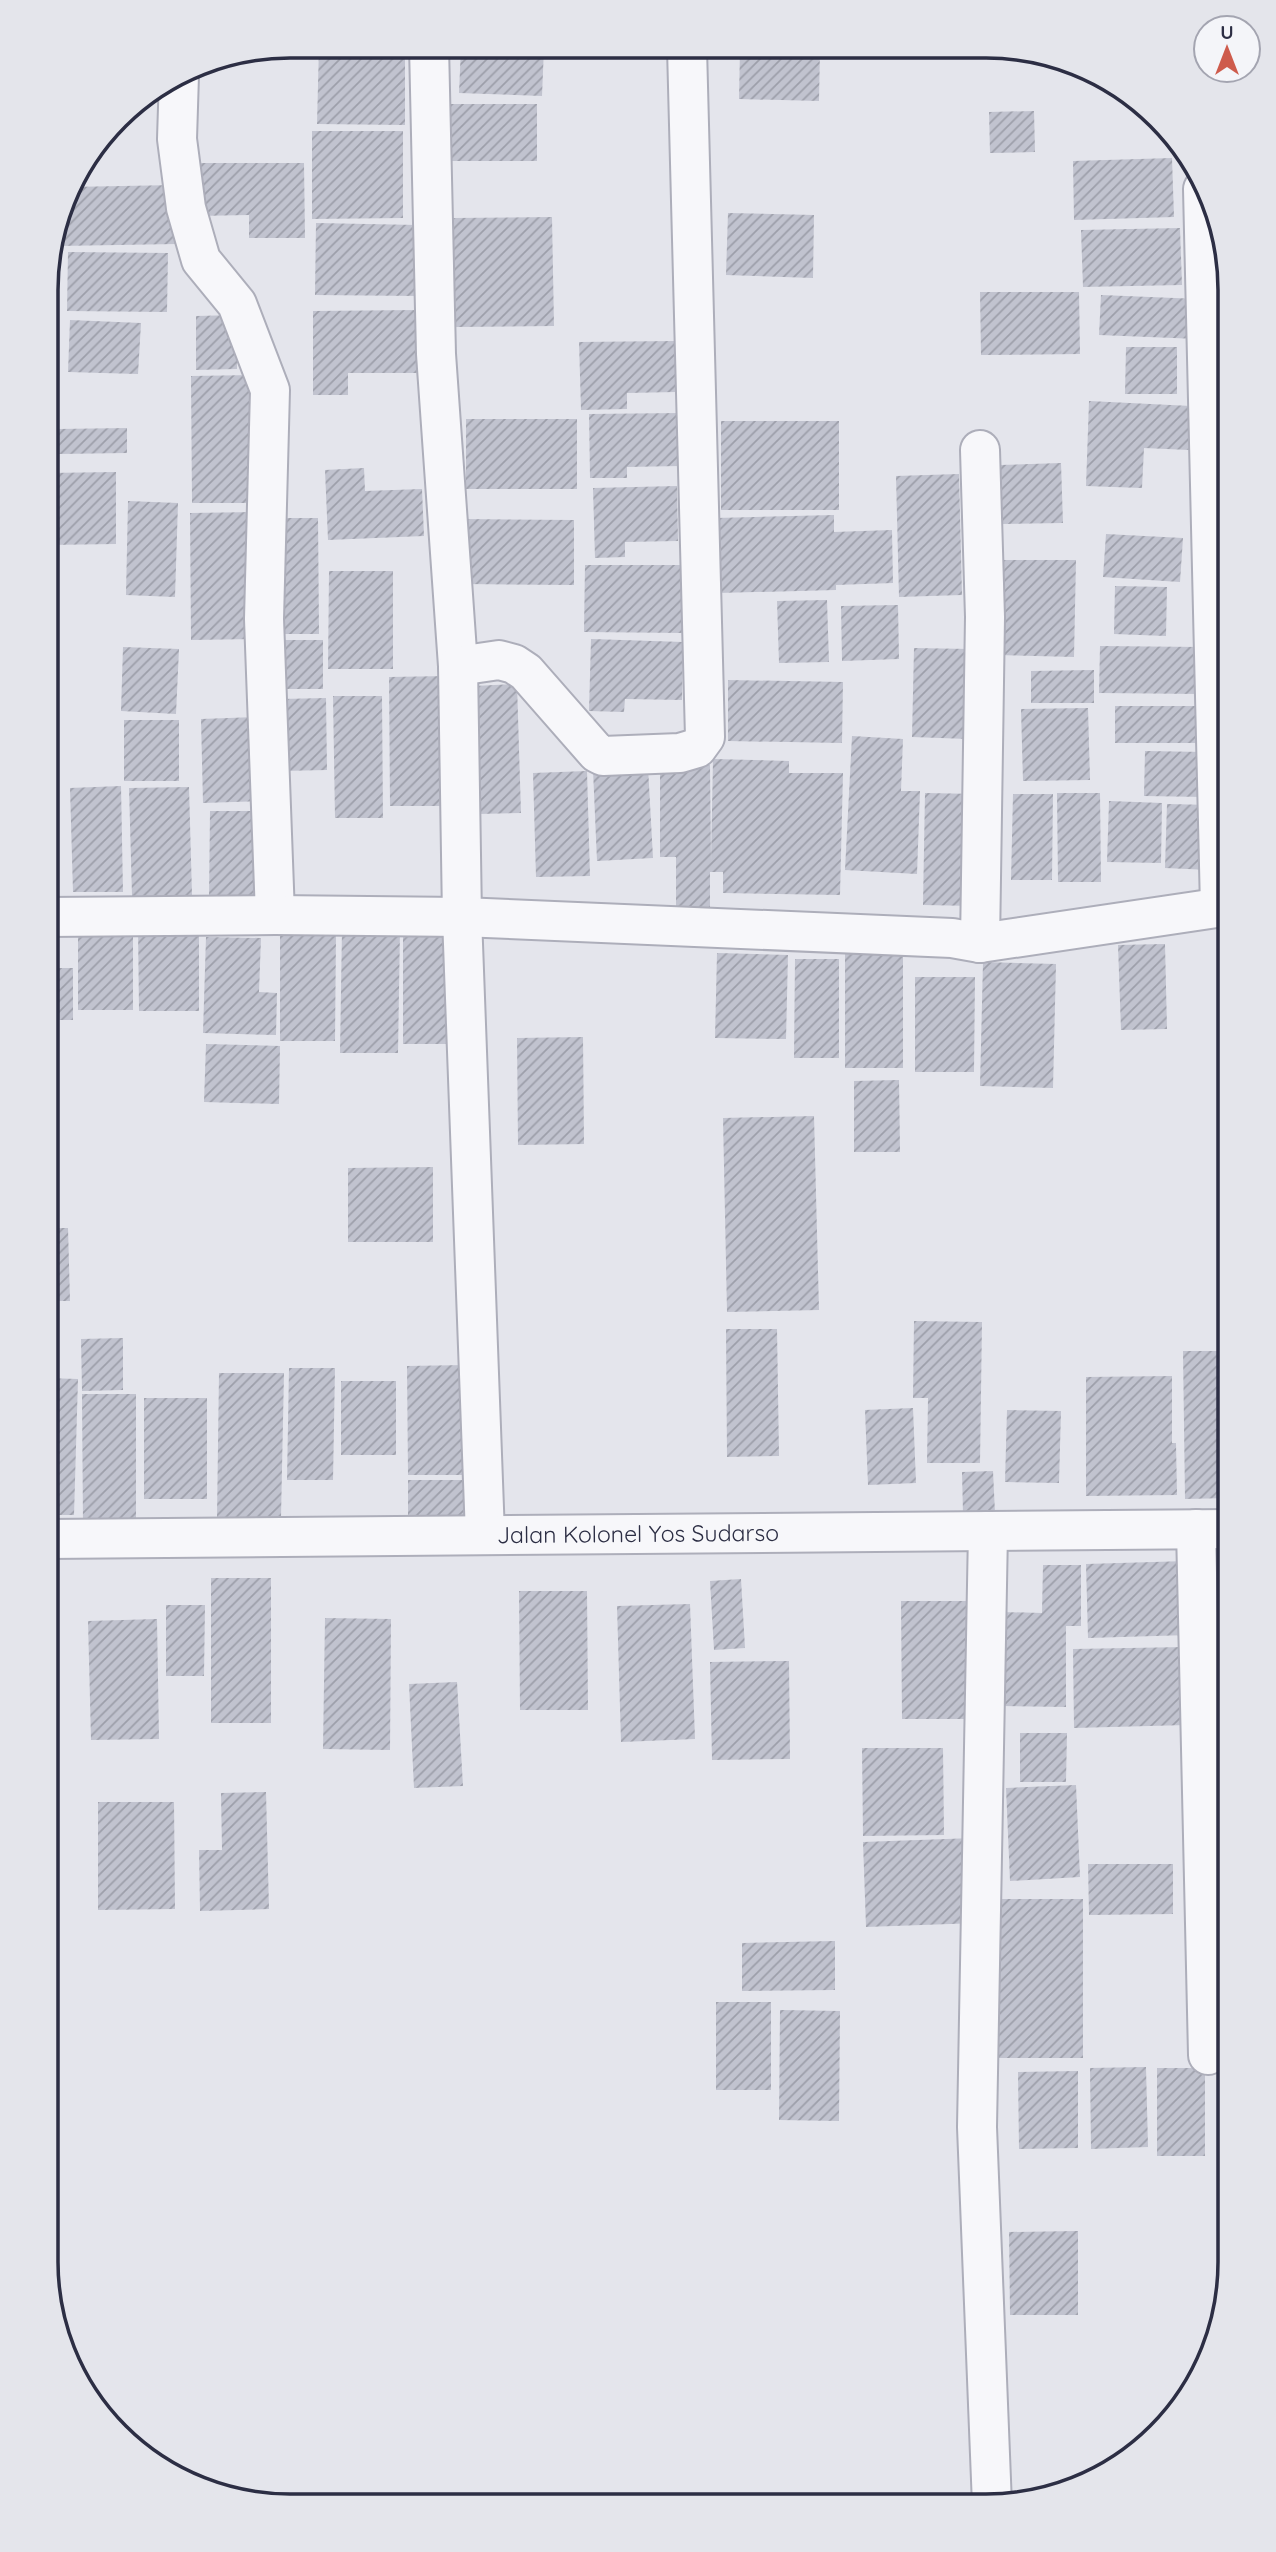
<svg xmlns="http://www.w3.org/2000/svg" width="1276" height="2552" viewBox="0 0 1276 2552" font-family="Quicksand,sans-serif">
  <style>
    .building { fill: url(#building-hatch) }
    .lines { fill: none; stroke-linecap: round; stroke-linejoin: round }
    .minor-casing { stroke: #adaeba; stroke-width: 42 }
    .minor { stroke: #f7f7fa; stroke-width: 38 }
    .labels { text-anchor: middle; stroke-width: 7; stroke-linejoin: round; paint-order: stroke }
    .street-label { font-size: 23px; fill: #2c2e44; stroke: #f4f5f9 }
    .rim { fill: none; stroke: #2c2e44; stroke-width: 3.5 }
  </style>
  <defs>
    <pattern id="building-hatch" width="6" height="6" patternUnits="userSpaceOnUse" patternTransform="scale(1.75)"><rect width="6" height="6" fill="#c1c3cf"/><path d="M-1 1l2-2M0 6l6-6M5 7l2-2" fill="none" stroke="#9d9faa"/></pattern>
  </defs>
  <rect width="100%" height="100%" fill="#e4e5ec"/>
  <!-- building -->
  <path class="building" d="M319 46H405V125L317 124Z
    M461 47H544L542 96 459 93Z
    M572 47 631 48V57L572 58Z
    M740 48 820 49 819 101 739 99Z
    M451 104H537V161H451Z
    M1034 111 1035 152 990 153 989 112Z
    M312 131H403V218L312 219Z
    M1172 158 1174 217 1074 220 1073 161Z
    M196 163H304L305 238H249V215L197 216Z
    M176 185 177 244 59 246V222L69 187Z
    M728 213 814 215 813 278 726 275Z
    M552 217 554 326 456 327 453 218Z
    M316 223 418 225 417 296 315 295Z
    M1180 228 1182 285 1083 287 1081 230Z
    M68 252 168 253 167 312 67 311Z
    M980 292H1079L1080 354 981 355Z
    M1101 295 1199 299 1198 339 1099 335Z
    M420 310 421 373H348V395H313V311Z
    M237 315V369L196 370V316Z
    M70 320 141 323 138 374 68 372Z
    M675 341 676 392 627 393V409L581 410 579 342Z
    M1126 347H1177V394H1125Z
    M254 375 256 503H192L191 376Z
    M1089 401 1191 406 1189 450 1144 448 1142 488 1086 486Z
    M680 413V466L627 467V478H590L589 414Z
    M466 419H577V489H466Z
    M721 421H839V510H721Z
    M127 428V453L58 454V429Z
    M1061 463 1063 523 1002 524 1000 465Z
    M364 468 365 491 422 489 424 536 328 540 325 470Z
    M116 472V544L48 545V473Z
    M959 474 962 595 899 597 896 476Z
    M677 486 678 541 625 542V557L595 558 593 488Z
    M128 501 178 503 175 597 126 595Z
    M259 512 261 639 191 640 190 513Z
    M834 515V532L892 530 893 583 836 585V590L718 593 716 518Z
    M269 518H318L319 634H269Z
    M465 519 574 520V585L465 584Z
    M1106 534 1183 538 1180 582 1103 577Z
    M997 560H1076L1074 657 995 655Z
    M585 565H685L684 633 584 632Z
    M329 571H393V669H328Z
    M1115 586 1167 587 1166 636 1114 634Z
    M827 600 829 662 779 663 777 601Z
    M898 605 899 659 842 661 841 606Z
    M591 639 683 642 682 700 625 699 624 712 589 711Z
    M274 640H323V689H274Z
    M1100 646 1201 647 1200 694 1099 693Z
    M123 647 179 649 176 714 121 711Z
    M914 648 970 649 968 739 912 737Z
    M1094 670V703H1031V671Z
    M448 676 449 806H390L389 677Z
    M728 680 843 682 842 743 728 741Z
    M517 684 521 813 478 814 474 686Z
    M333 696H382L383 818H335Z
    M326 698 327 770 282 771 281 699Z
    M1115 706H1204V743H1115Z
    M1088 708 1090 780 1023 781 1021 709Z
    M259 717 261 801 203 803 201 719Z
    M124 720H179V781H124Z
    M47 725H50L58 885 47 886Z
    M852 736 903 739 901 791H920L917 874 845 870Z
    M1145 751 1204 752V797L1144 796Z
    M713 759 789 761V773H843L840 895 723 893V872H710V907H676V857H660V765H710L711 862Z
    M648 767 653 858 597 861 593 770Z
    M587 771 590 876 536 877 533 773Z
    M121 786 123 892H73L70 788Z
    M189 787 192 895 132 896 129 788Z
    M925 793 978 794 975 906 923 905Z
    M1057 793H1100L1101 882H1058Z
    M1013 794H1053L1052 880H1011Z
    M1109 801 1162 803 1161 863 1107 862Z
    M1167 804 1212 805 1210 870 1165 868Z
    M210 811H267L266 901 209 900Z
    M138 927H199V1011H139Z
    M78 929H133V1010H78Z
    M342 929H400L398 1053H340Z
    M403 933H458V1044H403Z
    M280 934H336L335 1041H280Z
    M206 937 261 938 259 992 277 993 276 1035 203 1033Z
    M1165 944 1167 1029 1121 1030 1118 945Z
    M717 953 788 955 786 1039 715 1038Z
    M845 954H903V1068H845Z
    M795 959H839V1058H794Z
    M983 962 1056 964 1053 1088 980 1086Z
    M47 968H73V1020H47Z
    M915 977H975L974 1072H915Z
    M583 1037 584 1144 518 1145 517 1038Z
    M206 1044 280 1046 279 1104 204 1102Z
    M899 1080 900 1152H854V1081Z
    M814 1116 819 1310 727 1312 723 1118Z
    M433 1167V1242H348V1168Z
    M47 1228H68L70 1301H46Z
    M914 1321 982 1322 980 1463H927L928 1398H913Z
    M726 1329H777L779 1456 727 1457Z
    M123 1338V1390L82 1391 81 1339Z
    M1183 1351H1230V1498L1185 1499Z
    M467 1365 468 1475H408L407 1366Z
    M289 1368H335L333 1480H287Z
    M219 1373H284L281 1517H217Z
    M1172 1376V1443H1176L1177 1495 1086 1496V1377Z
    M46 1378 78 1379 74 1515H46Z
    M341 1381H396V1455H341Z
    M82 1394H136V1525H83Z
    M144 1398H207V1499H144Z
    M913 1408 916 1483 868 1485 865 1410Z
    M1007 1410 1061 1411 1059 1483 1005 1482Z
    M993 1471 995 1513 963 1514 962 1472Z
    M408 1480H466V1523H408Z
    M1187 1561 1189 1635 1088 1638 1086 1564Z
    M1043 1565H1081V1626H1066V1707L1001 1706 1002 1612 1042 1613Z
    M211 1578H271V1723H211Z
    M741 1579 745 1648 714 1650 710 1581Z
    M519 1591H587L588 1710H520Z
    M901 1601H969L970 1719H902Z
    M690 1604 695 1739 621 1742 617 1606Z
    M166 1605H205L204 1676H166Z
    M325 1618 391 1619 390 1750 323 1749Z
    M157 1619 159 1739 91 1740 88 1621Z
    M1185 1647 1187 1725 1074 1728 1073 1649Z
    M789 1661 790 1759 712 1760 710 1662Z
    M1230 1681V1777H1212L1209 1682Z
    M457 1682 463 1786 414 1788 409 1684Z
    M1020 1733H1067L1066 1782H1020Z
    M862 1748H943L944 1835 863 1836Z
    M1076 1785 1080 1877 1010 1881 1006 1788Z
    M266 1792 269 1909 200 1911 199 1850H222L221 1793Z
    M98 1802H174L175 1909 98 1910Z
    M974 1838 978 1923 866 1927 863 1842Z
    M1088 1864H1173V1914L1089 1915Z
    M1221 1873H1230V1966H1220Z
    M998 1899H1083V2058H998Z
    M835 1941V1990L742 1991V1943Z
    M716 2002H771V2090H716Z
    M780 2010 840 2011 839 2121 779 2120Z
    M1146 2067 1148 2147 1091 2149 1090 2068Z
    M1157 2068H1205V2156H1157Z
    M1078 2071V2148L1019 2149 1018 2072Z
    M1230 2145V2248H1221L1217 2146Z
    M1078 2231V2315H1010L1009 2232Z"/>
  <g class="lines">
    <!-- minor casing -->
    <g class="minor-casing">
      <g id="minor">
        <path d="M429 46 436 354 458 666 462 917 485 1535"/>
        <path d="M179 75 177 139 186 208 201 260 237 304 270 390 264 619 275 915"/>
        <path d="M1203 189 1220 907"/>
        <path d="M980 450 985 617 980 943"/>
        <path d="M458 666 499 660 514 664 526 672 597 753 603 756 680 753 697 748 705 737 687 48"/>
        <path d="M47 917 275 915 462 917 952 938 980 943 1230 906"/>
        <path d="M1196 1529 1208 2055"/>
        <path d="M988 1531 977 2127 992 2505"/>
        <path id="s1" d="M46 1539 1230 1529"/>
      </g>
    </g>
    <!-- minor -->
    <use href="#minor" class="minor"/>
  </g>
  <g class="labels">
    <!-- street labels -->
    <g class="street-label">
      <text dy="8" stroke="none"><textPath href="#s1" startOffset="592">Jalan Kolonel Yos Sudarso</textPath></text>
    </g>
  </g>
  <!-- crop -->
  <path d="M0 0H1276V2552H0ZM290 58H986A232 232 0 0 1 1218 290V2262A232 232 0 0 1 986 2494H290A232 232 0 0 1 58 2262V290A232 232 0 0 1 290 58Z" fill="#e4e5eb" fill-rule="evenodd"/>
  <path class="rim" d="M290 58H986A232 232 0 0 1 1218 290V2262A232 232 0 0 1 986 2494H290A232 232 0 0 1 58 2262V290A232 232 0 0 1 290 58Z"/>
  <!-- north arrow -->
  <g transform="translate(1227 49)"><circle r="33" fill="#f4f5f9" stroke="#a4a5b1" stroke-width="2"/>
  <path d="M0-5L12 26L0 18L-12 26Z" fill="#ce5b4c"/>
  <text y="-10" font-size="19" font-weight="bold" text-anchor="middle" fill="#2c2e44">U</text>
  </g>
</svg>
